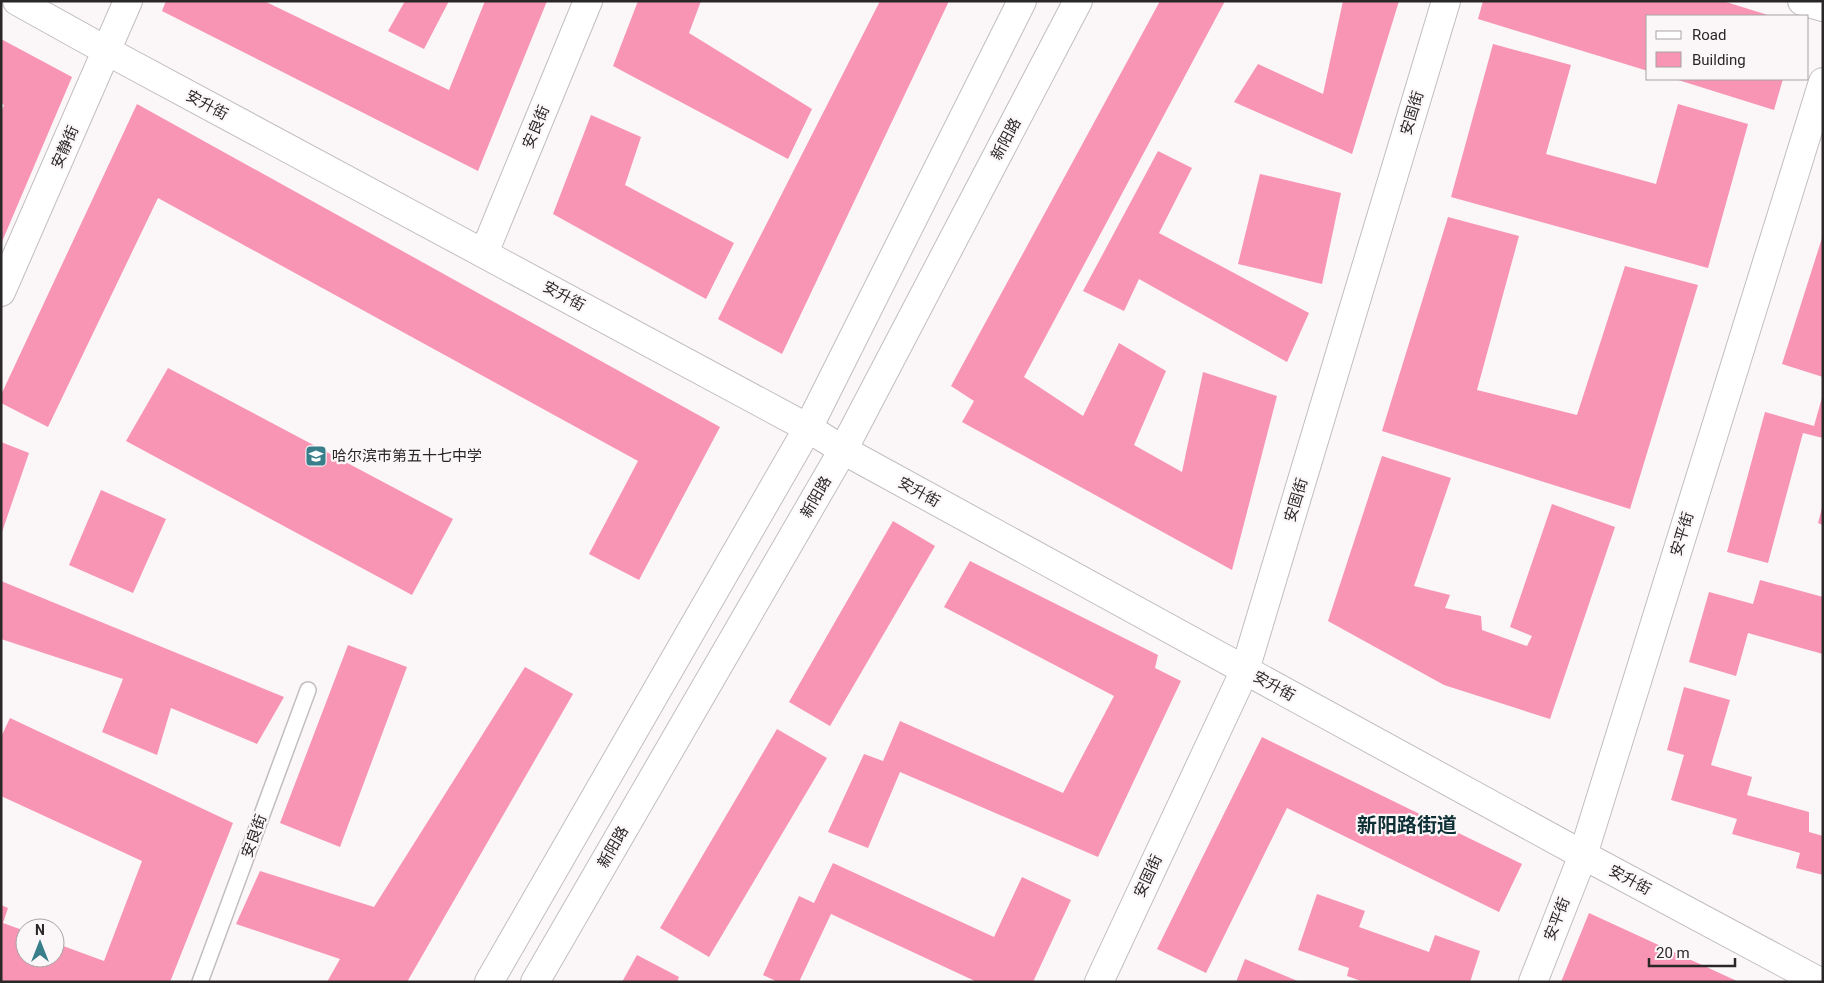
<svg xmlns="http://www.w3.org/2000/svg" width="1824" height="983" viewBox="0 0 1824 983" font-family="Roboto,'Noto Sans SC',sans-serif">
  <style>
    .building { fill: #f895b4 }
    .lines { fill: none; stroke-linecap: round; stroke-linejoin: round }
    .lane-casing { stroke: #c2bebf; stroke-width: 18 }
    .secondary-casing { stroke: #c2bebf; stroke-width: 30 }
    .highway-casing { stroke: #c2bebf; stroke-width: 30 }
    .lane { stroke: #fff; stroke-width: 15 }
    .secondary { stroke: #fff; stroke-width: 28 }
    .highway { stroke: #fff; stroke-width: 28 }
    .labels { text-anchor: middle; stroke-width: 4.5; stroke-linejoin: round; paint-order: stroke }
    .street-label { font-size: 15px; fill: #292727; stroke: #fbf6f7 }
    .poi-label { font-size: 15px; fill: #292727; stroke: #fbf6f7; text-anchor: start }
    .district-label { font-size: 20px; font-weight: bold; fill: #0d2f35; stroke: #fbf6f7 }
  </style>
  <rect width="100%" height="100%" fill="#fbf6f7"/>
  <!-- building -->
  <path class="building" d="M166 1H264L449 90 485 1H547L478 171 162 11Z
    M405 1H449L424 49 388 31Z
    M638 1H701L689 33 812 109 788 159 613 66Z
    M880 1H949L782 354 718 319Z
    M1160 1H1225L1024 377 1083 416 1119 343 1166 371 1134 445 1182 472 1203 372 1277 396 1232 570 962 422 974 401 951 386Z
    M1343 1H1399L1352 154 1234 102 1258 64 1323 94Z
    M1483 1H1723L1771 16H1648V71L1478 19Z
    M1 39 72 77 1 244V112L4 105 1 103Z
    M1493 44 1571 65 1546 154 1656 184 1678 104 1748 124 1708 268 1451 197Z
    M1675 79H1783L1774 110Z
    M137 104 720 427 639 580 589 554 638 461 158 198 48 427 1 403V395Z
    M591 115 641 137 625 185 734 243 706 299 553 214Z
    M1158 151 1192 168 1159 233 1309 313 1287 362 1139 279 1124 311 1083 291Z
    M1260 174 1341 193 1322 284 1238 264Z
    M1448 217 1519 236 1477 390 1577 415 1625 266 1698 285 1630 509 1382 431Z
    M1822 238H1823V377L1782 364Z
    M168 368 453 519 412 595 126 441Z
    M1823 394V438L1803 433 1768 563 1727 552 1765 412 1814 426Z
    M1 442 29 453 2 532H1Z
    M1382 456 1451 478 1414 586 1450 595 1445 608 1481 616 1482 630 1527 646 1532 636 1510 627 1552 504 1615 527 1550 719 1444 685 1328 621Z
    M101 490 166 519 133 593 69 565Z
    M1822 508H1823V525L1818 523Z
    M893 521 935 546 830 726 789 702Z
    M970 561 1158 655 1155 668 1181 681 1098 857 900 772 868 848 828 832 864 754 883 761 900 721 1063 793 1114 696 944 607Z
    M1760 580 1823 597V654L1748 633 1736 676 1689 662 1709 592 1753 604Z
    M1 581 284 697 257 744 171 708 157 755 102 732 123 679 1 639Z
    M348 645 407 667 340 847 280 823Z
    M525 667 573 694 407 982H327L340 959 236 924 260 871 374 907Z
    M1684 687 1730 700 1711 765 1752 777 1747 795 1809 812V832L1823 836V875L1796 868 1800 853 1732 834 1737 819 1671 800 1684 755 1667 750Z
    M10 718 233 823 170 982H1V905L8 908 3 923 25 931V958H55V943L104 961 142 861 1 796V737Z
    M777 729 827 758 709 957 660 928Z
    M1262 737 1522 864 1499 912 1287 808 1206 973 1157 949Z
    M833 863 994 937 1022 877 1071 900 1033 982H977L831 914 799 982H778L763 975 799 896 814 903Z
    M1317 894 1365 911 1359 927 1429 952 1435 935 1480 951 1470 982H1364L1347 976 1349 968 1298 950Z
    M1589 913 1739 982H1561Z
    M637 955 679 977 677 982H622Z
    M1245 959 1300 982H1236Z"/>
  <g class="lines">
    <!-- lane casing -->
    <g class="lane-casing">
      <path id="lane" d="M200 982 308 690"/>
    </g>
    <!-- secondary casing -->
    <g class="secondary-casing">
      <path id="secondary" d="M17 1 107 51 808 428 843 450 1583 855 1820 982
        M1802 1 1823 7
        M484 253 588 1
        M1 292 128 1
        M1099 982 1245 670 1446 1
        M1533 982 1583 855 1823 82"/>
    </g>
    <!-- highway casing -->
    <g class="highway-casing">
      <path id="highway" d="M489 982 808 428 1022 1
        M535 982 843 450 1078 1"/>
    </g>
    <!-- lane -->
    <use href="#lane" class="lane"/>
    <!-- secondary -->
    <use href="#secondary" class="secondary"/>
    <!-- highway -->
    <use href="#highway" class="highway"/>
  </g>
  <!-- icons -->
  <defs>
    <g id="school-square" transform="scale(1.125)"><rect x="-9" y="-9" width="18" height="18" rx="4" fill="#397f8b" stroke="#fbf6f7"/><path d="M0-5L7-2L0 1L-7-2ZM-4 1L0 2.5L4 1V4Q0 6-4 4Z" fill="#fff"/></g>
  </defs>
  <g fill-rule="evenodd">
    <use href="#school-square" x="316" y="456"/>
  </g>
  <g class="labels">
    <!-- street labels -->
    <g class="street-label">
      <text transform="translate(207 105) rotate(28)" y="5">安升街</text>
      <text transform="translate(1412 113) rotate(-73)" y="5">安固街</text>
      <text transform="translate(536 127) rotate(-67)" y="5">安良街</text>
      <text transform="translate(1006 139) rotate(-62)" y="5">新阳路</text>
      <text transform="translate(65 147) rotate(-66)" y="5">安静街</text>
      <text transform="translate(564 296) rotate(28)" y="5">安升街</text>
      <text transform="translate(919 492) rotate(29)" y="5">安升街</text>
      <text transform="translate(816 497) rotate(-60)" y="5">新阳路</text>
      <text transform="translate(1296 500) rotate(-73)" y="5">安固街</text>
      <text transform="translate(1682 534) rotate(-73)" y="5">安平街</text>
      <text transform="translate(1274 686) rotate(29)" y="5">安升街</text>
      <text transform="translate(254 836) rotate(-70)" y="5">安良街</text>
      <text transform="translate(613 847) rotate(-60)" y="5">新阳路</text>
      <text transform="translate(1148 876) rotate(-65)" y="5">安固街</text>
      <text transform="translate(1630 880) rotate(28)" y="5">安升街</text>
      <text transform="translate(1557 919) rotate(-69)" y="5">安平街</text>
    </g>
    <!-- poi labels -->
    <g class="poi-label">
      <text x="332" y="461">哈尔滨市第五十七中学</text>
    </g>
    <!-- district labels -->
    <g class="district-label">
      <text x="1407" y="832">新阳路街道</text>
    </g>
  </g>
  <!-- border -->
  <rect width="1824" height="983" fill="none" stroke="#292727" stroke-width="5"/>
  <!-- legend -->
  <rect x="1646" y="15" width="162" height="65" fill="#fbf6f7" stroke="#a7a3a4"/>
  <rect x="1656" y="31" width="25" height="8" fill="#ffffff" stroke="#a7a3a4"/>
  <text x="1692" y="40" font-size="15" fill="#292727">Road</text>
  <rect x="1656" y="52" width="25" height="15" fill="#f895b4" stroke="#a7a3a4"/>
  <text x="1692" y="65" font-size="15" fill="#292727">Building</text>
  <!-- north arrow -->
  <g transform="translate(40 943)"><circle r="24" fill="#fbf6f7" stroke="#a7a3a4"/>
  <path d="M0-4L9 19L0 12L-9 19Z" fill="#397f8b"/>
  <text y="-8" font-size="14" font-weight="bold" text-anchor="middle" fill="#292727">N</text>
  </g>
  <!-- scale -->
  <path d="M1649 958v8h86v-8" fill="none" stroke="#292727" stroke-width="2.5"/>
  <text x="1656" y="958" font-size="15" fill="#292727" stroke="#fbf6f7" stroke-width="4" paint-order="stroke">20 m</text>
</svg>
